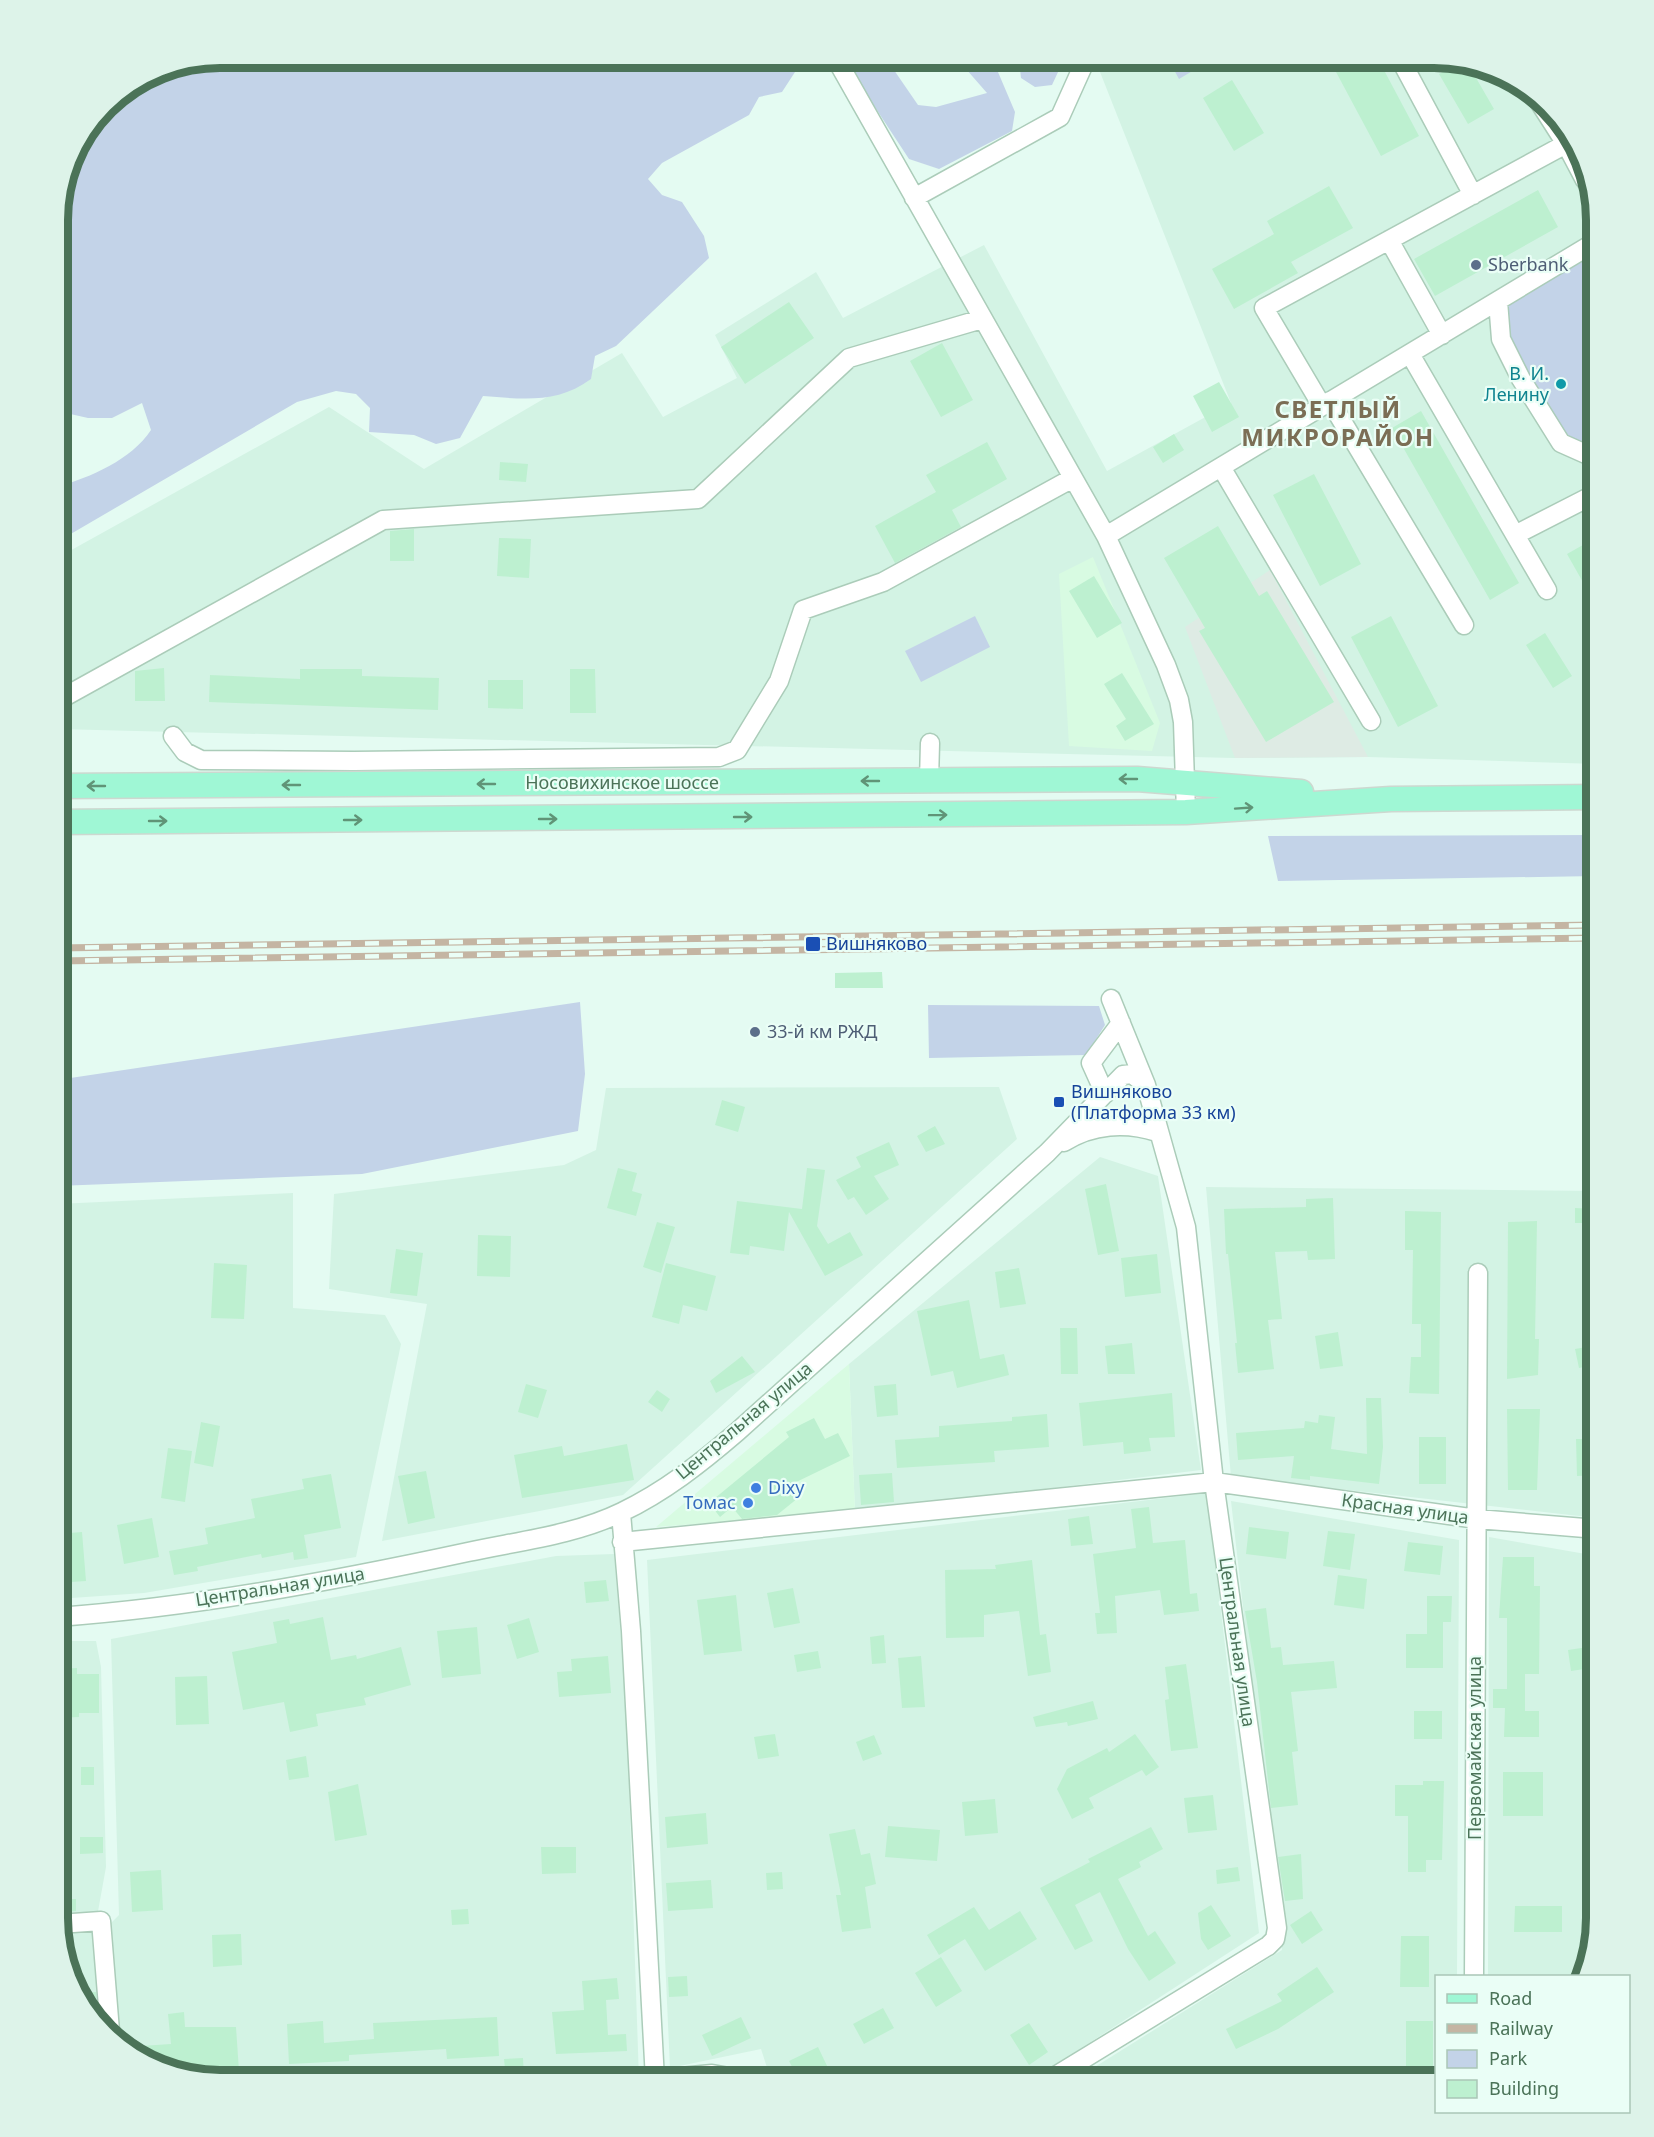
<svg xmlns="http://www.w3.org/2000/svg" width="1654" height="2137" viewBox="0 0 1654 2137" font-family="'Noto Sans',sans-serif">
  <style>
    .residential { fill: #d3f3e4 }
    .commercial { fill: #d8fbe2 }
    .industrial { fill: #deebe4 }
    .green { fill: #c3d3e8 }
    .building { fill: #bdf0d0 }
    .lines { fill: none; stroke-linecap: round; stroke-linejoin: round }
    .minor-casing { stroke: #abccb9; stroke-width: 21 }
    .major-casing { stroke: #cdd8d0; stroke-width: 27 }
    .minor { stroke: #fff; stroke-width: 18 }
    .major { stroke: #9ff7d5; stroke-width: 24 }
    .rail-casing { stroke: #c4b5a3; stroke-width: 7 }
    .rail { stroke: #eafef6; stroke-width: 4.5; stroke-dasharray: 14; stroke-linecap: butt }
    .oneway { stroke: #609477 }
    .service-dot { fill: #5c6f8a; stroke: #eafef6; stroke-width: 2 }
    .culture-dot { fill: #0f9aa8; stroke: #eafef6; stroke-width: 2 }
    .transit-dot { fill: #1a4fb4; stroke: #eafef6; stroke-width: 2 }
    .shop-dot { fill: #3f7fe0; stroke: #eafef6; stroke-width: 2 }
    .labels { text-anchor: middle; stroke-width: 4.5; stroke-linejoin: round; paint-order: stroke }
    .service-label { font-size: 18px; fill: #4e5e75; stroke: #eafef6; text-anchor: start }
    .culture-label { font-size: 18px; fill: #0d838f; stroke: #eafef6; text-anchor: end }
    .street-label { font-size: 18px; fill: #4b7358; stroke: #eafef6 }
    .transit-label { font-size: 18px; fill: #164399; stroke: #eafef6; text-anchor: start }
    .shop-label { font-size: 18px; fill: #366cbe; stroke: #eafef6; text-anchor: start }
    .district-label { font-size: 24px; font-weight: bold; letter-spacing: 1.5px; fill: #7b6e55; stroke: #eafef6 }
    .rim { fill: none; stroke: #4b7358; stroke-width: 8 }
  </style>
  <rect width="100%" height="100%" fill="#e4fbf2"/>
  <!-- residential -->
  <path class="residential" d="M1121 57H1445L1515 79 1570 129 1597 219V764L1368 757 1234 758 57 729V558L329 407 424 469 622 353 663 417 737 378 715 335 816 272 843 318 984 245 1107 471 1231 403 1100 72Z
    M999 1087 1017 1139 623 1495 382 1541 427 1304 329 1289 334 1194 564 1165 596 1150 606 1088Z
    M1100 1157 1158 1176 1201 1470 855 1512 849 1364Z
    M1206 1187 1597 1191V1518L1231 1477Z
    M293 1193V1308L385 1315 401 1344 356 1557 144 1593 57 1599V1204Z
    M1207 1493 1259 1933 1032 2080H771L761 2049 670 2068 647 1560Z
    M1231 1501 1459 1540 1457 1976H1436V2080H1074L1282 1950Z
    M1489 1537 1597 1556V1918L1581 1976H1488Z
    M614 1554 626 1696 639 2080H219L139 2058 116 2038 106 1928 119 1915 111 1639 556 1556Z
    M57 1641H96L101 1667 106 1867 97 1917 57 1918Z
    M98 1929 104 2026 84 2008 61 1931Z"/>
  <!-- commercial -->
  <path class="commercial" d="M1093 557 1160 723 1152 751 1069 746 1059 574Z
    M849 1364 855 1512 656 1527Z"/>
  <!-- industrial -->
  <path class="industrial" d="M1270 570 1368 757 1235 758 1185 627Z"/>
  <!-- green -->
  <path class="green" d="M219 57H791L794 59 795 72 782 92 759 97 749 115 662 163 648 179 662 195 682 202 704 236 709 258 616 346 595 356 591 379C557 404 523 399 483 396L460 438 436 444 414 435 369 432 370 408 356 394 336 391 297 402 57 542V487C91 477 131 460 151 430L142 403 112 418H88L57 411V314L68 302 57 288V208L63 189 72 183 82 164 75 147 112 98 158 69Z
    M842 57H885L918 105 936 107 987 93 966 69 965 57H988L995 65 1015 112 1012 131 939 169 909 159Z
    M1023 57H1065L1052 85 1035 87 1021 78 1019 60Z
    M1167 57H1216L1179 79Z
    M1597 248V456L1560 435 1506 338 1504 303Z
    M975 616 990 647 921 682 905 651Z
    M1597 835V876L1278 881 1268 836Z
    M580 1002 585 1074 578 1131 362 1174 57 1186V1080Z
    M928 1005 1099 1006 1105 1025 1086 1055 929 1058Z"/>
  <!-- building -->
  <path class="building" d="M1328 57H1377L1419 136 1381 156Z
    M1460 62 1468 64 1494 109 1468 124 1439 74Z
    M1232 80 1264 133 1234 151 1203 98Z
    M1329 186 1353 228 1291 262 1298 273 1234 309 1212 269 1274 234 1267 221Z
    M1538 190 1558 227 1435 296 1414 259Z
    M789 302 814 338 745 384 721 347Z
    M942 343 973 400 941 417 910 361Z
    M1219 382 1239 417 1212 432 1193 396Z
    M1421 411 1519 583 1490 600 1392 428Z
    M1174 434 1184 450 1163 463 1153 447Z
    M987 442 1007 479 952 510 961 527 895 563 875 526 936 492 926 475Z
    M500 462 528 464 526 482 499 480Z
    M1314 474 1361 564 1320 586 1273 495Z
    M1218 526 1259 596 1267 591 1334 702 1266 742 1199 631 1205 628 1164 558Z
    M414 529V561H390V531Z
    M1597 537V607L1567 554Z
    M499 538 531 539 529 578 497 576Z
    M1094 576 1122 623 1097 638 1069 591Z
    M1391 616 1438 706 1398 727 1351 637Z
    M1545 633 1572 676 1553 688 1526 645Z
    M164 668 165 701H135V671Z
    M300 669H362V676L439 678 438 710 209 702 210 675 300 679Z
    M570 669H595L596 713H570Z
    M1122 673 1154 724 1125 741 1116 726 1126 719 1104 684Z
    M488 680H523V709L488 708Z
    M882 972 883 988H835V973Z
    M722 1100 745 1107 738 1132 715 1125Z
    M935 1126 945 1144 926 1152 917 1136Z
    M889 1142 899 1165 874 1176 889 1199 866 1215 854 1197 848 1200 836 1180 861 1167 856 1157Z
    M618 1168 637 1173 632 1191 642 1194 636 1216 607 1208Z
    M807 1168 825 1170 817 1226 828 1244 850 1232 863 1255 825 1276 789 1212 784 1251 750 1246 749 1255 730 1253 737 1201 802 1209Z
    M1106 1184 1119 1251 1098 1255 1085 1189Z
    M1333 1198 1335 1259 1308 1260 1307 1251 1275 1252 1282 1319 1268 1320 1274 1369 1238 1373 1235 1343H1237L1228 1254H1226L1224 1209 1306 1207V1199Z
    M1575 1208 1595 1209 1594 1223H1575Z
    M1405 1211 1441 1212 1439 1394 1409 1393 1411 1357H1421V1324H1412L1413 1250H1405Z
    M1537 1221 1535 1339H1539L1538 1375 1507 1379 1508 1222Z
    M657 1222 675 1227 661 1273 643 1267Z
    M478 1235 511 1236 510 1277 477 1276Z
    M396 1249 423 1253 417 1296 390 1293Z
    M1157 1254 1161 1293 1125 1297 1121 1258Z
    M214 1263 247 1265 244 1319 211 1318Z
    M666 1263 716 1276 707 1311 683 1305 679 1324 652 1317Z
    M1019 1268 1026 1304 1000 1308 995 1272Z
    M969 1300 980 1359 1004 1354 1009 1375 957 1388 953 1371 931 1376 917 1311Z
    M1060 1328H1077L1078 1374H1061Z
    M1338 1332 1343 1366 1320 1369 1315 1336Z
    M1132 1343 1135 1374H1108L1105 1346Z
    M1592 1346 1596 1365 1579 1368 1575 1349Z
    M742 1356 755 1372 716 1393 710 1381Z
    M526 1384 547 1390 538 1418 518 1412Z
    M896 1384 898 1415 877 1417 874 1386Z
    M657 1390 670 1399 662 1412 648 1402Z
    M1172 1393 1175 1437 1149 1438 1151 1451 1124 1454 1123 1442 1083 1446 1079 1403Z
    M1366 1398H1381L1383 1447 1379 1484 1310 1476V1480L1291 1478 1294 1456 1238 1460 1236 1433 1304 1428 1305 1421 1318 1423 1319 1415 1335 1417 1331 1449 1367 1454Z
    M1507 1409H1540L1537 1490H1508Z
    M1047 1414 1049 1447 994 1451 995 1462 897 1468 895 1440 939 1437V1426L1012 1421V1417Z
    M814 1418 825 1439 838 1433 850 1456 788 1486 798 1498 777 1515 742 1519 732 1507 720 1517 709 1503 789 1437 786 1432Z
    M201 1422 220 1426 213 1467 194 1463Z
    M1419 1437H1446V1484H1419Z
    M1576 1439H1597V1475L1577 1476Z
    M627 1444 634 1480 522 1498 514 1455 562 1446 564 1456Z
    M168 1448 192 1451 185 1502 161 1498Z
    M426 1471 435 1518 408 1524 398 1476Z
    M892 1473 894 1502 861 1505 859 1475Z
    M331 1474 341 1528 304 1535 308 1558 294 1560 293 1552 262 1558 261 1554 197 1567 198 1571 174 1575 169 1551 208 1544 205 1528 255 1518 251 1499 304 1489 302 1479Z
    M1149 1507 1153 1543 1185 1540 1190 1594 1197 1593 1199 1611 1164 1615 1160 1590 1115 1596 1117 1633 1097 1634 1095 1613H1100L1093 1554 1136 1548 1131 1509Z
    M1089 1516 1093 1544 1071 1546 1068 1519Z
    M152 1518 159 1557 124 1564 117 1525Z
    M1249 1527 1289 1532 1286 1559 1246 1554Z
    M1328 1531 1355 1534 1350 1570 1323 1566Z
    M82 1532 86 1581 57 1583V1534Z
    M1408 1542 1443 1546 1440 1575 1404 1571Z
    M1503 1557H1534V1586H1540L1539 1674H1525V1711H1539V1737H1504L1505 1708H1493V1689H1507V1618H1499Z
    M1032 1560 1040 1635 1046 1634 1051 1672 1028 1676 1019 1611 984 1615V1637L946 1638 945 1570 996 1569 995 1565Z
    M1338 1575 1367 1579 1364 1609 1334 1605Z
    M606 1580 609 1601 586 1603 584 1582Z
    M793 1588 800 1623 774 1628 767 1593Z
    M736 1595 742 1651 704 1655 697 1600Z
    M1427 1596H1452L1451 1622H1443V1668H1406V1634H1427Z
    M1266 1608 1271 1648 1281 1647 1283 1665 1334 1661 1337 1688 1291 1692 1298 1751 1292 1752 1298 1805 1271 1808 1257 1682 1245 1611Z
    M323 1617 331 1660 356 1655 357 1659 401 1647 411 1685 364 1698 366 1705 316 1714 318 1726 290 1732 284 1702 243 1710 232 1652 277 1643 273 1622 289 1619 290 1624Z
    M529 1618 539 1652 517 1659 507 1625Z
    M477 1627 481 1674 442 1678 437 1631Z
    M884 1635 886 1663 872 1664 870 1637Z
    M1588 1647 1591 1668 1571 1671 1568 1650Z
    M818 1651 821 1668 797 1672 794 1655Z
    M608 1656 611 1693 559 1697 557 1672 572 1671 571 1659Z
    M921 1656 925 1707 902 1708 898 1658Z
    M1186 1664 1198 1748 1171 1751 1165 1700 1169 1699 1165 1667Z
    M77 1668V1674H99V1713H79V1717L57 1718V1669Z
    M207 1676 209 1724 176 1725 175 1677Z
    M1093 1701 1098 1719 1068 1726 1067 1722 1036 1727 1033 1717Z
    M1414 1711H1442V1739H1414Z
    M775 1734 779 1756 758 1759 754 1737Z
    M1135 1734 1159 1767 1146 1776 1142 1770 1089 1798 1094 1808 1072 1819 1057 1789 1067 1769 1107 1748 1109 1752Z
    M874 1735 882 1754 863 1761 856 1742Z
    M306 1756 309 1777 289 1780 286 1760Z
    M81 1767H94V1785H81Z
    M1503 1772H1543V1816H1503Z
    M1423 1781H1444L1442 1860H1426V1872H1408V1816H1395V1785H1423Z
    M358 1784 367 1835 335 1841 328 1792Z
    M1213 1795 1217 1830 1188 1833 1184 1798Z
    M995 1799 998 1833 965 1836 962 1802Z
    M706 1813 708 1844 667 1848 665 1817Z
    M888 1826 940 1830 937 1861 885 1857Z
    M1151 1827 1163 1849 1139 1862 1141 1867 1118 1879 1148 1936 1155 1931 1176 1963 1149 1981 1128 1949 1100 1892 1075 1905 1093 1941 1075 1950 1040 1888 1090 1862 1088 1859Z
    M855 1829 861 1855 870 1853 876 1884 865 1887 871 1928 842 1932 836 1895H841L829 1834Z
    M80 1837H103V1853L80 1854Z
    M541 1847H576V1873L542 1874Z
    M1301 1854 1303 1899 1285 1901 1278 1857Z
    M1238 1867 1240 1881 1217 1884 1216 1870Z
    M161 1870 163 1910 132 1912 130 1872Z
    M782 1872 783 1889 767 1890 766 1873Z
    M711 1880 713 1908 668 1911 666 1883Z
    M57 1899H76V1911L57 1913Z
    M1211 1905 1231 1936 1208 1950 1201 1939 1198 1913Z
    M1515 1906H1562V1932H1514Z
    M974 1907 989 1930 1020 1911 1037 1939 985 1971 965 1939 939 1955 927 1935Z
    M468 1909 469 1924 452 1925 451 1910Z
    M1311 1911 1323 1930 1302 1944 1290 1925Z
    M241 1934 242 1965 213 1967 212 1935Z
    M1401 1936H1429V1987H1400Z
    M941 1957 962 1991 936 2007 915 1973Z
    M1317 1967 1334 1992 1278 2029 1236 2049 1226 2029 1282 2001 1277 1994Z
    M687 1976 688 1996 669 1997 668 1977Z
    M617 1978 619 1999 606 2000 608 2035 626 2034 627 2051 556 2054 552 2012 584 2010 582 1981Z
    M96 1992 98 2020 84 2008 83 1993Z
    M883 2008 894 2028 864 2044 853 2024Z
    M184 2012 185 2027H236L239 2071 194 2073 138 2058 126 2047 171 2044 168 2014Z
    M497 2017 499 2056 447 2059 446 2049 349 2055V2061L289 2064 287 2024 323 2021 324 2043 374 2039 373 2023Z
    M741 2017 751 2038 712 2056 702 2035Z
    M1406 2021H1433V2080H1406Z
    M1029 2023 1048 2052 1029 2065 1010 2035Z
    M818 2047 829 2070 809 2080H799L789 2061Z
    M523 2058 524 2077 506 2079 504 2059Z"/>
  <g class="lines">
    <!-- minor casing -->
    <g class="minor-casing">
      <path id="minor" d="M835 57 1106 536 1166 665 1179 700 1183 722 1186 812
        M1399 57 1473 195
        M1566 144 1585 180
        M914 198 1060 117 1087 57
        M1389 240 1442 335
        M1498 301 1501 339 1521 379 1561 443 1597 459
        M1410 354 1547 590
        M1330 401 1464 625
        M1322 406 1264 308 1566 144 1536 97
        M1221 467 1371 721
        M1515 535 1597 493
        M1106 536 1597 241
        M57 701 383 520 698 499 849 358 982 319
        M173 736 185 752 201 760 354 761 719 757 737 750 779 681 803 610 883 582 1073 478
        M929 781 930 743
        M1105 1094 1091 1063 1121 1023
        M1064 1142C1092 1124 1126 1122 1157 1132
        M621 1513 631 1631 655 2080
        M622 1542 1214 1482 1477 1519 1597 1529
        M57 1617C195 1607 333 1581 468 1552 519 1541 575 1535 622 1512 664 1492 701 1463 737 1432L1047 1153 1123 1075 1132 1074 1146 1085
        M59 1924 101 1921 110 2031
        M1474 1976 1478 1273
        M650 2080 712 2074 746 2080
        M1049 2080 1268 1946 1275 1939 1277 1928 1214 1482 1186 1227 1146 1085 1111 999"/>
    </g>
    <!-- major casing -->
    <g class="major-casing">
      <path id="major" d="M57 786 1137 779 1301 792
        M57 822 1186 812 1391 799 1597 797"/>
    </g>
    <!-- minor -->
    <use href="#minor" class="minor"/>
    <!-- major -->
    <use href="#major" class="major"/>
    <!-- rail casing -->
    <g class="rail-casing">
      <path id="rail" d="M57 948 1597 925
        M57 961 1597 938"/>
    </g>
    <!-- rail -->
    <use href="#rail" class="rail"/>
  </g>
  <!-- one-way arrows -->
  <defs><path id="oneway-shaft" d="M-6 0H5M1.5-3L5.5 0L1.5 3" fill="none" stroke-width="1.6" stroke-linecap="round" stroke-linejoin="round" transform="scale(1.5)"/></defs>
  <g class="oneway">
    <use href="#oneway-shaft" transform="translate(1128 779) rotate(180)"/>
    <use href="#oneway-shaft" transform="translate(870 781) rotate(180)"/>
    <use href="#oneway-shaft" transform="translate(486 784) rotate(180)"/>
    <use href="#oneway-shaft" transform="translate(291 785) rotate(180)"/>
    <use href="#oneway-shaft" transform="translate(96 786) rotate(180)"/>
    <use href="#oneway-shaft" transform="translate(1244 808) rotate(-4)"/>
    <use href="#oneway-shaft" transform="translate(938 815) rotate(-1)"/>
    <use href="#oneway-shaft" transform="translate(743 817)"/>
    <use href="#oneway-shaft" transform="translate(548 819)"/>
    <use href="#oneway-shaft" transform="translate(353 820)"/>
    <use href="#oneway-shaft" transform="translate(158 821)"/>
  </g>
  <!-- markers -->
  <g class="service-dot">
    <circle cx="1476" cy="265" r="6"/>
    <circle cx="755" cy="1032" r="6"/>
  </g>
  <circle class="culture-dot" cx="1561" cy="384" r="6"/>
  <g class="transit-dot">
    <rect x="805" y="936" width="16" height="16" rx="3"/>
    <rect x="1053" y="1096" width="12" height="12" rx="3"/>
  </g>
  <g class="shop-dot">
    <circle cx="756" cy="1488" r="6"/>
    <circle cx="748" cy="1503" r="6"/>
  </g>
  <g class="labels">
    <!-- service labels -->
    <g class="service-label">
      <text x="1488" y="271">Sberbank</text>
      <text x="767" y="1038">33-й км РЖД</text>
    </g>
    <!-- culture labels -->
    <g class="culture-label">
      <text x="1549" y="380">В. И.<tspan x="1549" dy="21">Ленину</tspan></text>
    </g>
    <!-- street labels -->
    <g class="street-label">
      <text x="622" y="789">Носовихинское шоссе</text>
      <text transform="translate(744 1421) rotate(-40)" y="6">Центральная улица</text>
      <text transform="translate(1405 1509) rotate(8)" y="6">Красная улица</text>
      <text transform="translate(280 1587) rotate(-9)" y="6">Центральная улица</text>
      <text transform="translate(1237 1642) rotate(82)" y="6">Центральная улица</text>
      <text transform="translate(1475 1748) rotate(-90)" y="6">Первомайская улица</text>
    </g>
    <!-- transit labels -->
    <g class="transit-label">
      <text x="826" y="950">Вишняково</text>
      <text x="1071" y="1098">Вишняково<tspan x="1071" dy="21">(Платформа 33 км)</tspan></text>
    </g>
    <!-- shop labels -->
    <g class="shop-label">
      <text x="768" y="1494">Dixy</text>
      <text x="736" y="1509" text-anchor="end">Томас</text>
    </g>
    <!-- district labels -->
    <g class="district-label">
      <text x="1338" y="418">СВЕТЛЫЙ<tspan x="1338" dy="28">МИКРОРАЙОН</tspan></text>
    </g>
  </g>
  <!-- crop -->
  <path d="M0 0H1654V2137H0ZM220 68H1434A152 152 0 0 1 1586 220V1918A152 152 0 0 1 1434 2070H220A152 152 0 0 1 68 1918V220A152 152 0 0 1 220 68Z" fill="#ddf3e9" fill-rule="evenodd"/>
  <path class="rim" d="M220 68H1434A152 152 0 0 1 1586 220V1918A152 152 0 0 1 1434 2070H220A152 152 0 0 1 68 1918V220A152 152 0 0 1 220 68Z"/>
  <!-- legend -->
  <rect x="1435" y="1975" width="195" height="138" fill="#eafef6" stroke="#aac6b7" stroke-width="1.5"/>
  <rect x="1447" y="1994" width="30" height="9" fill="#9ff7d5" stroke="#aac6b7" stroke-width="1.5"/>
  <text x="1489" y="2005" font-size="18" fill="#4b7358">Road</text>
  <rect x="1447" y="2024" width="30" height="9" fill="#c4b5a3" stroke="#aac6b7" stroke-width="1.5"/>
  <text x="1489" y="2035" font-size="18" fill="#4b7358">Railway</text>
  <rect x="1447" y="2050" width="30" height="18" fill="#c3d3e8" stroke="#aac6b7" stroke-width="1.5"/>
  <text x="1489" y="2065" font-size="18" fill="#4b7358">Park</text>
  <rect x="1447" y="2080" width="30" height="18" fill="#bdf0d0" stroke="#aac6b7" stroke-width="1.5"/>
  <text x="1489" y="2095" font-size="18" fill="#4b7358">Building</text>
</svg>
